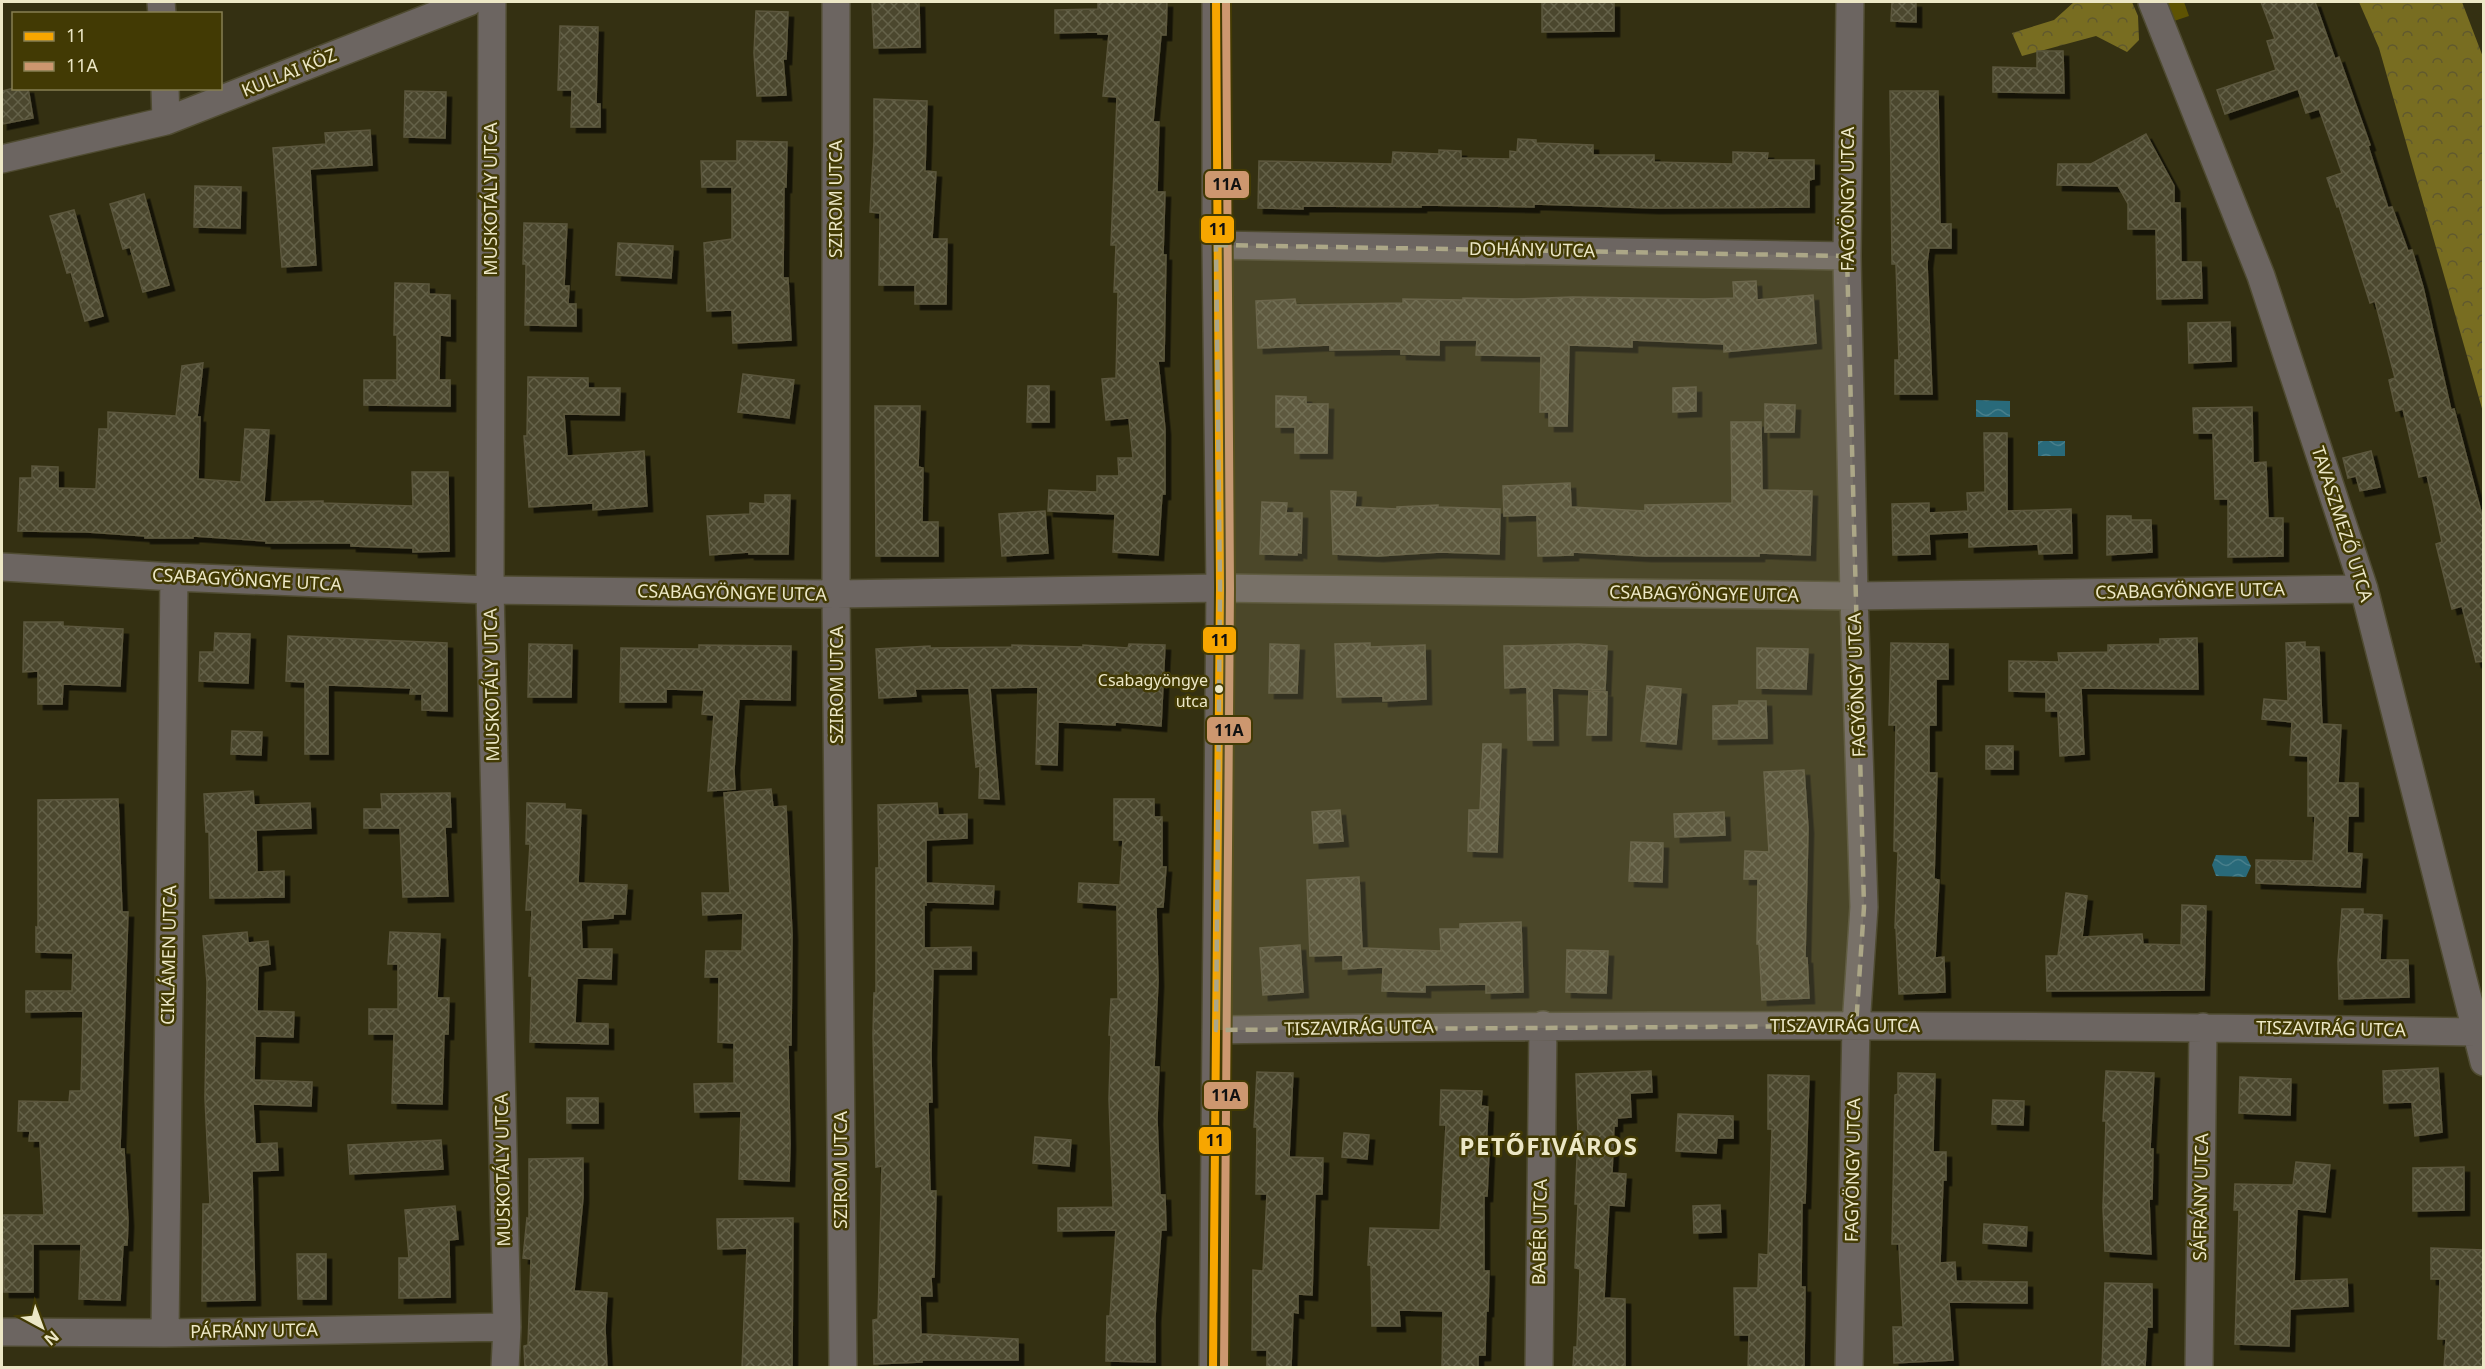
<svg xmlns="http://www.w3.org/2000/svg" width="2485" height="1369" viewBox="0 0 2485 1369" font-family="'Noto Sans',sans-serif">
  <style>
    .grass { fill: #5e5303 }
    .forest { fill: url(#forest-crowns) }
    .water { fill: url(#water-waves) }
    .building { fill: url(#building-cross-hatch); stroke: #5b573d; stroke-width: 1.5; filter: url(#shadow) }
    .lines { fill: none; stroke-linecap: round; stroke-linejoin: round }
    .minor-casing { stroke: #4f4b31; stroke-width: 30 }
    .minor { stroke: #6c6561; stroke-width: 27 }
    .bus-1-casing { stroke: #423a04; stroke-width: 12 }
    .bus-2-casing { stroke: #423a04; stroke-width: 12 }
    .bus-1 { stroke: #f7a600; stroke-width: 8 }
    .bus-2 { stroke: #cd976f; stroke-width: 8 }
    .marked { fill: #aca787; fill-opacity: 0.2; stroke: #aca787; stroke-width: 4.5; stroke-dasharray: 12 8; stroke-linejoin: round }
    .bus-dot { fill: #ece7c6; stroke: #423a04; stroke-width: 2 }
    .labels { text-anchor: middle; stroke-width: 5; stroke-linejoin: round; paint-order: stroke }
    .bus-label { font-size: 16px; fill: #ece7c6; stroke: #423a04; text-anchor: end }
    .street-label { font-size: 18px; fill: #ece7c6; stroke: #423a04 }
    .district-label { font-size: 24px; font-weight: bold; letter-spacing: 1.5px; fill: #ece7c6; stroke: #423a04 }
    .line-badge { stroke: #423a04; stroke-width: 2 }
    .pale-badge-label { font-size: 16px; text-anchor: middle; font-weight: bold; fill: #111 }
  </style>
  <defs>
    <pattern id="forest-crowns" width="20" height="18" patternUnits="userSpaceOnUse" patternTransform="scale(1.5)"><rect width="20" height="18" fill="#786d21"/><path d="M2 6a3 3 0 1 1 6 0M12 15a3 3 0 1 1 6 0" fill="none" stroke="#60592e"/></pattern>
    <pattern id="water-waves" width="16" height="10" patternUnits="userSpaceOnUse" patternTransform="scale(1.5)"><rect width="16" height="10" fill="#296a7a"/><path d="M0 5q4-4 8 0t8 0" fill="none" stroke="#487f8b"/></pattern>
    <pattern id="building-cross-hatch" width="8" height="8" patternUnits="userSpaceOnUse" patternTransform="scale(1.5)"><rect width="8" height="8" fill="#4b472d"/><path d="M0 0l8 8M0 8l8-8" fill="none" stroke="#65624a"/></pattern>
    <filter id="shadow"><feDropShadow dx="5.5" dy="5.5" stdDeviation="0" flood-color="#0009"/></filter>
  </defs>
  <rect width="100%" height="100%" fill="#343012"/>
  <!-- grass -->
  <path class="grass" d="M2166 2H2184L2189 16 2174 21Z"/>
  <!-- forest -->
  <path class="forest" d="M2074 2H2132L2138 16 2139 40 2127 52 2096 36 2022 56 2012 33 2054 20Z
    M2359 2H2462L2483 57V412L2379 48Z"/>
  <!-- water -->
  <path class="water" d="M1976 400 2010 401V417H1976Z
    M2038 441H2065V456H2038Z
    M2216 855 2246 856 2251 866 2246 877 2216 876 2212 865Z"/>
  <!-- building -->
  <path class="building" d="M872 2H919L920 47 874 48Z
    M1098 2H1167L1166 35H1161L1153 122H1159L1157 192H1165L1163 255H1166L1164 361H1158L1165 429V494H1162L1158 555 1113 552 1115 514 1048 511 1049 490 1097 492V476H1119L1118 458H1133L1129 418 1106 420 1102 379 1116 378 1118 292H1114L1116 245H1111L1117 97 1103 96 1109 34H1098V32L1055 33V10L1098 9Z
    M1542 2H1614V31L1542 32Z
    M1892 2H1916V22L1891 21Z
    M2261 2H2315L2335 59 2339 57 2370 145 2368 146 2388 208 2392 207 2408 251 2412 250 2423 287 2451 410 2454 409 2484 523V661L2476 662 2462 606 2452 609 2436 544 2442 542 2427 475 2419 477 2403 409 2396 411 2389 380 2395 378 2375 301 2370 303 2339 206 2337 207 2327 178 2342 173 2319 109 2306 113 2298 89 2225 114 2217 90 2276 70 2267 41 2275 39Z
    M756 11 788 12 786 59H783L786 95 757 96 754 53Z
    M560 26 598 27 596 104H600V127H571L572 90H558Z
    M2037 51H2063L2064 93 1993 92V67L2037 68Z
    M14 88H28L33 118 2 124V91Z
    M405 91 446 92 445 138 404 137Z
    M1890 91H1938L1940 224H1951V248H1929L1927 263 1932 394H1895V360H1899L1896 264H1892Z
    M874 99 927 101 925 171 936 172 932 239H947L946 304H915V285H879L880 213 870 212 874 142Z
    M370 130 372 165 310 169 316 265 282 267 273 148 326 144 325 133Z
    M2146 134 2174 186V203H2180L2181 262H2201L2202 298 2157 299 2156 229H2128V204L2118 186 2057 185 2058 164H2091Z
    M1518 139 1536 140V143L1593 145V155H1654V162L1733 164V152L1768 153 1767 160H1814V179L1809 180V207L1653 208 1534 204V207L1421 205V207L1303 206V209L1258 208 1259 161 1392 164 1393 152 1439 154V150L1461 151V158L1510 159V151L1517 152Z
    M737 141 787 142 786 187H784L783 278H788L791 340 733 343 732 310 707 311 704 243 732 239V187H702L701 161H737Z
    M195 186 241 187 240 228 194 227Z
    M144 194 169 285 143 292 130 247 123 249 110 204Z
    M74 210 103 316 85 321 71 272 67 273 50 216Z
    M524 223 567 224 564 286H569L568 304H576V326L525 325 526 264H523Z
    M618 243 673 246 671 278 616 275Z
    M1756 281 1757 300 1813 295 1816 343 1724 352V344L1632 340V347L1569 345 1567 426H1549V412H1540L1541 356 1476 355 1477 340H1439V355L1401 354V349L1330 350V345L1258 348 1256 301 1295 299 1296 305 1403 303V299L1463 300V298L1516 299 1573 297 1704 299 1734 298 1733 282Z
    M395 283 429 284V294L450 295V336L440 335 439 380H450V406L364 405V380H397V335H394Z
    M2230 322 2231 361 2189 363 2188 323Z
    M203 363 197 417H200L198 479 241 482 245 429 269 430 264 502 323 501V503L413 506 412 472H448L449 551 413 552V548L351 546V543H266V541L193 536V538H145V536L87 532 18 531 20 478H32V466L58 467V488L96 489 99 429H108V412L176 416 182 366Z
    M743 374 794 380 789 418 738 412Z
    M528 377 588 378V388H620L619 415 564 414 567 456 644 451 647 506 593 510V503L529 507 524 436H527Z
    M1028 386H1049V422H1027Z
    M1696 387V411L1673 412V388Z
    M1276 396 1306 397V404H1328L1327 453H1295V427H1276Z
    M1765 404 1795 405 1794 432H1765Z
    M875 406H920L918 467 923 468 922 522H938V556H876Z
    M2252 407 2253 463 2266 462 2268 518H2283V556L2228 557V499H2215L2213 433H2194L2193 408Z
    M1731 422H1761L1762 490 1812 491 1810 555 1759 553V556H1646L1573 552V555L1538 556 1537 515 1504 516 1503 486 1570 483 1571 507 1645 511V505L1732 503Z
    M1984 433H2007V511L2071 509 2072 553 2039 554 2038 544 1969 547V532L1929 534 1930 554 1893 555 1892 504 1929 503V513L1968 511 1967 493 1985 492Z
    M2371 451 2380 487 2360 491 2356 476 2348 478 2343 458Z
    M1331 491 1356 492 1355 507 1397 509V507L1438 505V507L1500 509 1499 554 1440 552 1378 556 1333 554Z
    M765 495H790L788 554H749V552L710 555 707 516 750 514V503L765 504Z
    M1262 502 1287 503 1286 513H1302L1301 553 1297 552V555L1260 554Z
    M1045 511 1048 553 1002 556 999 514Z
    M2107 516H2131V520H2151L2152 552 2107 555Z
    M24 622H63V626L123 629 120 686 63 684 62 704H38V671L23 672Z
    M215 633 250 634 248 683 199 681 200 652H214Z
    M288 636 447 643V711L422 710V694H410L411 688 328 685V754H305V682L286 681Z
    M2197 638 2198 689 2081 688 2084 754 2060 756 2058 711H2046V692L2009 691V661L2059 662 2058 653 2108 652V645L2160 644V639Z
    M2305 642V647H2319L2322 724 2341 725 2338 783H2358V816H2348L2347 853 2362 854 2360 887 2256 883V860L2313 861 2315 816H2308V756L2290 755 2292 722 2262 719 2264 699 2288 701 2286 643Z
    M1370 643V647L1425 645 1426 699 1383 701V696L1337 697 1335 644Z
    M1891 643 1948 644V679H1936V725H1929V773H1937L1934 879 1939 880 1935 958 1944 957 1945 992 1899 994 1896 928H1895L1898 852 1894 851 1896 725H1889Z
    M529 644 572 645 571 697H528Z
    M1129 644 1165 645 1161 726 1115 722V725L1058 722 1057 765 1036 764 1038 687 990 688 999 799 979 798 980 766 976 767 969 688 915 689 916 696 879 698 876 649 930 646V648L1012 647V645L1083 647V645L1128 648Z
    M1270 644 1299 645 1297 693H1269Z
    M1578 644 1607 646 1605 690 1552 688 1553 740H1528L1527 687 1505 688 1504 646Z
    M699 645 791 646 790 700 739 699 734 770 735 789 708 791 714 715 702 714 704 690 666 689V702H620L621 648 699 649Z
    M1757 648 1808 649 1806 689 1757 688Z
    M1647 686 1681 689 1676 744 1641 741Z
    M1589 691 1607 692 1606 735H1587Z
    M1739 701H1766L1767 738 1713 739V706L1739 705Z
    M232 731 262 732 261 755 231 754Z
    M1483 744H1501L1497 852 1468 851 1469 810H1480Z
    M1986 746H2013V769H1986Z
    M1804 770 1808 828 1805 958H1807L1809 998 1762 1000 1759 944H1757L1758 879H1744L1745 851 1769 852 1764 772Z
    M771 789 773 807 786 806 792 934 791 1045H788L790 1144 789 1181 739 1179 741 1111 695 1112 694 1084 734 1083V1043L718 1042 719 977H705L706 951H742L743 913 703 915 702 893H730L724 793Z
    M253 791 254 805 310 803 311 828 256 830 257 872 284 871V897L210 898 209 832H206L204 794Z
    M450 793 451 827H445L448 896 403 897 400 828H364V809H382L381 794Z
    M118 799 122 912H128L120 1149H124L128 1221 127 1245H123L120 1300 79 1299 81 1244H33V1292H4L2 1215H44L40 1141H29L30 1131H18L19 1101 69 1102 70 1091H81L83 1011 26 1012V991H72L73 953 36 952V927L38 928V800Z
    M1114 799H1154V817H1162V867H1166L1163 907H1156L1158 981 1154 1067H1159L1157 1119 1160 1195H1165L1166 1230H1161L1155 1317V1362L1106 1361 1107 1316H1110L1116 1230 1058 1231V1208L1113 1207 1109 1099 1111 1035H1109L1111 999H1118L1117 905 1078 902 1079 883 1120 885 1123 840H1114Z
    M527 803 565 804V809L581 810 578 883 627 885 625 914H613V918L581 920 582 949H612L611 979 577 978 575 1023 608 1024V1044L530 1042 532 976H529L532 910H526L530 844H526Z
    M937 803 938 815 967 814V838L926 840V883L994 886 993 904 926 902V905H924V948L971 947V969H933L931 1054 932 1102H928L930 1191H936L934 1277H931L932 1296H920L921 1334 1018 1339V1360H922V1362L874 1364 873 1320 878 1319 882 1166 876 1167 873 1035 874 993H876V868H879L878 805Z
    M1340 810 1343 841 1314 843 1312 812Z
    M1724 812 1725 835 1675 837 1674 814Z
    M1631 842 1663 843 1662 882 1629 881Z
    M1359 877 1362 948 1441 951 1440 929H1460V924L1521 922 1523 992 1486 993V984L1425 985V992L1382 991 1383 967 1343 969V955L1310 956 1307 880Z
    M2066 893 2087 896 2082 937 2142 934 2143 944 2181 945 2182 905 2206 906 2204 990 2047 991 2046 956H2058Z
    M2342 909H2363V914L2382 915 2380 960H2408L2409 997 2339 999 2338 961Z
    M247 932 248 943 268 941 270 964 258 966 257 1011 294 1012 293 1037 255 1036 254 1080 312 1082 311 1106 253 1104 255 1144 277 1143 278 1170 252 1171 255 1300 202 1301 203 1204H210L205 1098 207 982 203 936Z
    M390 932 440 934 437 998H449L448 1034H444L442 1104 392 1103 394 1034H369V1009H398V964H388Z
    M1300 945 1303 992 1263 995 1260 948Z
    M1567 950 1608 951 1606 993 1566 992Z
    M2438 1068 2442 1132 2415 1136 2412 1102 2384 1103 2383 1071Z
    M1651 1071 1652 1092 1630 1093 1631 1117 1617 1118V1126H1614L1612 1173 1626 1174 1624 1206 1609 1205 1604 1298 1625 1299V1368H1573L1574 1347H1577L1580 1269 1575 1268 1578 1204H1575L1578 1135 1576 1074Z
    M2106 1071 2154 1073 2150 1149H2153L2152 1199H2149L2151 1254 2105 1251 2103 1208 2106 1121H2103Z
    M1257 1072 1293 1073 1289 1157 1323 1158 1322 1194H1315L1312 1295 1298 1294V1313L1293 1312 1291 1368H1267V1350H1252L1253 1270 1263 1271 1267 1194H1256L1257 1127H1254Z
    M1898 1073 1935 1074 1933 1152H1946V1180H1943L1940 1263 1955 1262 1956 1281 2027 1282V1303L1949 1302 1953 1360 1894 1363 1893 1327H1903L1899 1244H1892L1895 1095 1898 1094Z
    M1768 1075 1809 1076 1805 1203H1802L1801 1287H1805L1804 1368H1748L1749 1335H1735L1734 1288H1758L1759 1254 1768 1255 1772 1129H1768Z
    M2240 1077 2291 1079 2290 1115 2239 1113Z
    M1441 1090 1482 1091 1481 1106 1488 1107 1486 1152H1489L1487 1196H1484V1271H1489L1488 1311H1486L1485 1355H1478V1368H1442L1443 1311 1399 1310 1400 1326H1372L1371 1265H1368L1370 1228 1440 1230 1446 1125H1440Z
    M567 1098H598V1123H567Z
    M1993 1100 2024 1101 2023 1125 1992 1124Z
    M1678 1114 1733 1116V1138H1717L1716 1153 1676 1151Z
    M1344 1133 1369 1135 1367 1159 1342 1157Z
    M1035 1137 1071 1140 1069 1166 1033 1163Z
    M441 1140 443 1169 350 1174 348 1145Z
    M583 1158V1198L574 1291 607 1293 605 1329 607 1368H525L524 1346 528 1345 531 1259 523 1258 527 1218 529 1219V1159Z
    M2296 1162 2330 1165 2325 1212 2297 1209 2294 1281 2347 1279 2348 1306 2290 1309 2289 1346 2235 1344 2239 1210H2234L2235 1184 2293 1185Z
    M2464 1167V1210L2413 1211V1168Z
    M1720 1205 1721 1232 1694 1233 1693 1206Z
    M455 1206 458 1239 449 1240 450 1297 399 1298V1258H409L405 1210Z
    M793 1218 792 1368H742L747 1248 718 1249 717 1219Z
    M1984 1224 2027 1227 2026 1246 1983 1243Z
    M2431 1248 2484 1250 2482 1306H2484V1368H2444L2446 1339H2438L2440 1279H2431Z
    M297 1254H326V1299H298Z
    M2105 1283 2152 1284V1327H2147L2145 1368H2102Z"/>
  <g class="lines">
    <!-- minor casing -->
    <g class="minor-casing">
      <path id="minor" d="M161 2 162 14
        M492 2 490 590 507 1327 505 1368
        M836 2V594L843 1368
        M2152 2 2261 276 2364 589 2484 1062
        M165 88 166 121
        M2 159 166 121 469 2
        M1216 245 1847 256
        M2 567 174 577 490 590 836 594 1220 588 1854 596 2364 589
        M1216 1030C1635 1024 2055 1024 2475 1032
        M2 1332 165 1333 507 1327
        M165 1333 174 577
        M1213 1368 1220 588 1216 245V2
        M1539 1368 1543 1025
        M1849 1368 1856 1026 1864 907 1854 596 1847 256 1850 2
        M2199 1368 2203 1027"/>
    </g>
    <!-- minor -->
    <use href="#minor" class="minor"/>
    <!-- bus-1 casing -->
    <g class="bus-1-casing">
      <path id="bus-1" d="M1213 1368 1220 588 1216 2"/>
    </g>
    <!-- bus-2 casing -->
    <g class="bus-2-casing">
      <path id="bus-2" d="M1224 1368 1230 588 1226 2"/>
    </g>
    <!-- bus-1 -->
    <use href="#bus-1" class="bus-1"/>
    <!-- bus-2 -->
    <use href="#bus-2" class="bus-2"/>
  </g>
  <!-- marked area -->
  <path class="marked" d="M1216 245 1847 256 1864 907 1856 1026 1216 1030 1220 588Z"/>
  <!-- markers -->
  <circle class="bus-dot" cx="1219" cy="689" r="5"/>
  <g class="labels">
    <!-- bus labels -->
    <g class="bus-label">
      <text x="1208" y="686">Csabagyöngye<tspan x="1208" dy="21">utca</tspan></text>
    </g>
    <!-- street labels -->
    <g class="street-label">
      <text transform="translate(289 73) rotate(-22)" y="6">KULLAI KÖZ</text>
      <text transform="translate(491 199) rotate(-90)" y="6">MUSKOTÁLY UTCA</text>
      <text transform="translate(836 199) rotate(-90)" y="6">SZIROM UTCA</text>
      <text transform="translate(1848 199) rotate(-90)" y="6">FAGYÖNGY UTCA</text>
      <text transform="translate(1532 250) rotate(1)" y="6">DOHÁNY UTCA</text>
      <text transform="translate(2342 524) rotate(72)" y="6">TAVASZMEZŐ UTCA</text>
      <text transform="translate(247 580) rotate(3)" y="6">CSABAGYÖNGYE UTCA</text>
      <text transform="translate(2190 591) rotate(-1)" y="6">CSABAGYÖNGYE UTCA</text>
      <text transform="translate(732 593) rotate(1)" y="6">CSABAGYÖNGYE UTCA</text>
      <text transform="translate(1704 594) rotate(1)" y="6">CSABAGYÖNGYE UTCA</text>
      <text transform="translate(492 685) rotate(-91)" y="6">MUSKOTÁLY UTCA</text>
      <text transform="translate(837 685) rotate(-90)" y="6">SZIROM UTCA</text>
      <text transform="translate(1857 685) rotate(-92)" y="6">FAGYÖNGY UTCA</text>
      <text transform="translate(169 955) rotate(-89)" y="6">CIKLÁMEN UTCA</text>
      <text x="1845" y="1032">TISZAVIRÁG UTCA</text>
      <text transform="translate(1359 1028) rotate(-1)" y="6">TISZAVIRÁG UTCA</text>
      <text transform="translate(2331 1029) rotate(1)" y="6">TISZAVIRÁG UTCA</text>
      <text transform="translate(503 1170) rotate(-91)" y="6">MUSKOTÁLY UTCA</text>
      <text transform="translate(841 1170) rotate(-90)" y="6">SZIROM UTCA</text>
      <text transform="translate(1853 1170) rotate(-89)" y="6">FAGYÖNGY UTCA</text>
      <text transform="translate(2201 1197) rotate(-89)" y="6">SÁFRÁNY UTCA</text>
      <text transform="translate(1540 1232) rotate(-89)" y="6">BABÉR UTCA</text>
      <text transform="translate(254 1331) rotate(-1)" y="6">PÁFRÁNY UTCA</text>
    </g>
    <!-- district labels -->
    <g class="district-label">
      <text x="1549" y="1155">PETŐFIVÁROS</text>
    </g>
  </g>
  <g class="line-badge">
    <rect x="1204" y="170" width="46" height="29" rx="6" fill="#cd976f"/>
    <rect x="1200" y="215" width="35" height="29" rx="6" fill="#f7a600"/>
    <rect x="1202" y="626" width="35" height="28" rx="6" fill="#f7a600"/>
    <rect x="1206" y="716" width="46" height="28" rx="6" fill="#cd976f"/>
    <rect x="1203" y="1081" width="46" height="29" rx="6" fill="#cd976f"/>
    <rect x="1198" y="1126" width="34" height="29" rx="6" fill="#f7a600"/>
  </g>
  <g class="pale-badge-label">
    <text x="1227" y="190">11A</text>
    <text x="1218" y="235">11</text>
    <text x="1220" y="646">11</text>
    <text x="1229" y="736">11A</text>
    <text x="1226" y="1101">11A</text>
    <text x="1215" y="1146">11</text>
  </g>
  <!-- border -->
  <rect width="2485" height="1369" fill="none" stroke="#ece7c6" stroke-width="6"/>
  <!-- legend -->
  <rect x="12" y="12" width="210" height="78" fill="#423a04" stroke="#867f52" stroke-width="1.5"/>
  <rect x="24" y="32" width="30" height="9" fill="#f7a600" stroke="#867f52" stroke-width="1.5"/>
  <text x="66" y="42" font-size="18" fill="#ece7c6">11</text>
  <rect x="24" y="62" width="30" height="9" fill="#cd976f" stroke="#867f52" stroke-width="1.5"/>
  <text x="66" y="72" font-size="18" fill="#ece7c6">11A</text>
  <!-- north arrow -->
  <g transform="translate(42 1327) rotate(139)" stroke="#423a04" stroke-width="4.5" paint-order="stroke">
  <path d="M0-4.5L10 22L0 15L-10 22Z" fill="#ece7c6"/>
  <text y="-9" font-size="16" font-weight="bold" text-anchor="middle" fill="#ece7c6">N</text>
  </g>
</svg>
